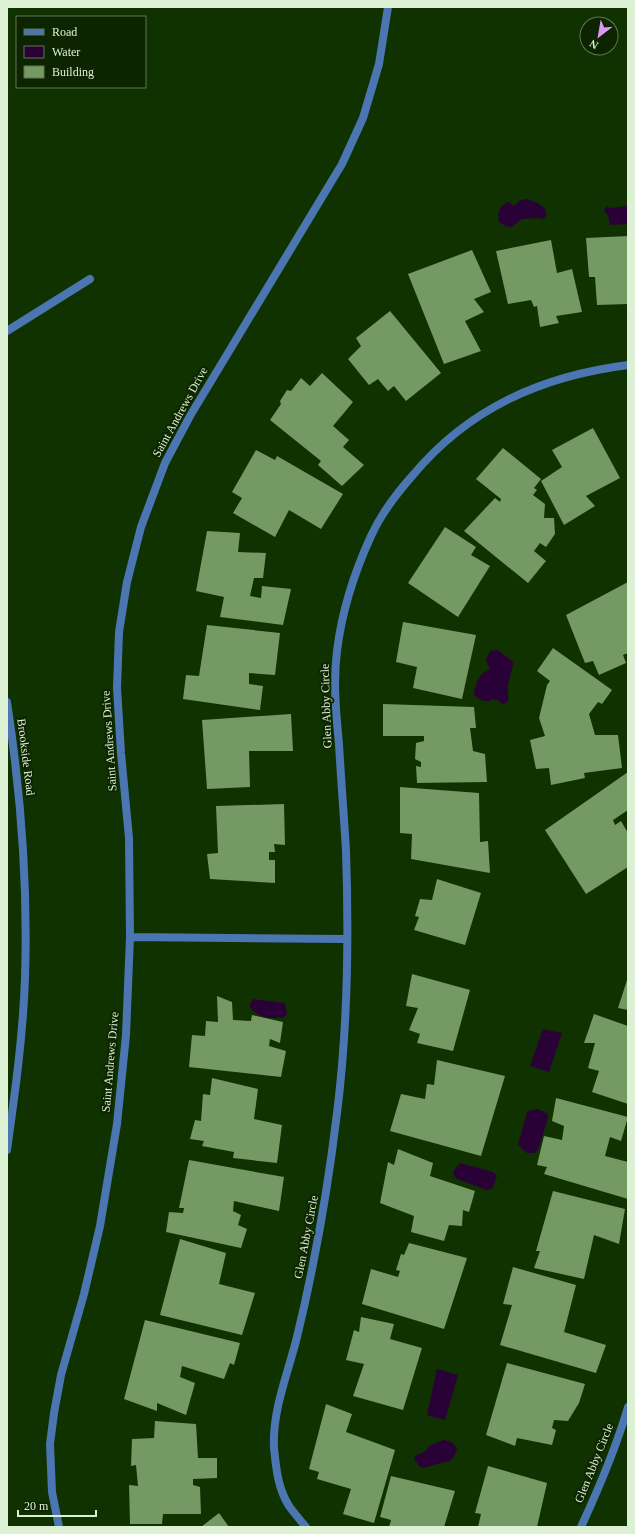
<svg xmlns="http://www.w3.org/2000/svg" width="635" height="1534" viewBox="0 0 635 1534" font-family="'Times New Roman',serif">
  <style>
    .water { fill: #2a0137 }
    .building { fill: #749963 }
    .lines { fill: none; stroke-linecap: round; stroke-linejoin: round }
    .service { stroke: #4c76b1; stroke-width: 8 }
    .minor { stroke: #4c76b1; stroke-width: 8 }
    .tertiary { stroke: #4c76b1; stroke-width: 8 }
    .labels { text-anchor: middle; stroke-width: 4; stroke-linejoin: round; paint-order: stroke }
    .street-label { font-size: 12px; fill: #dcf0d3; stroke: #0c2500 }
  </style>
  <rect width="100%" height="100%" fill="#103100"/>
  <!-- water -->
  <path class="water" d="M526 199C535 202 545 204 547 215L543 219C537 217 530 219 522 219 512 226 512 231 499 222 497 213 499 205 509 202L514 206 521 200Z
    M606 206 610 208 628 206V224L610 225 608 215 604 211Z
    M498 650 513 662C513 670 509 677 508 685 507 690 509 696 508 701L503 705 499 701 493 699C485 704 480 700 474 695 475 685 479 672 490 670L486 660 490 651Z
    M253 999 285 1003 287 1014 283 1018C279 1017 277 1018 273 1018 265 1019 254 1014 250 1007V1004Z
    M543 1029 562 1033 549 1072 530 1066Z
    M538 1109 548 1114V1118L538 1150 534 1153H527L518 1145 527 1112 532 1110Z
    M460 1163 493 1172 497 1176 492 1189 487 1190 457 1179 453 1174 454 1170Z
    M437 1369 458 1375 445 1420 427 1415Z
    M444 1440C450 1441 454 1443 457 1449L455 1454 451 1461C440 1462 432 1467 421 1468L414 1459 415 1456 426 1451 429 1446Z"/>
  <!-- building -->
  <path class="building" d="M628 236V304L597 305 595 277H589L586 238Z
    M551 240 557 273 572 269 582 312 556 316 559 323 540 327 537 306 534 307 531 300 508 304 496 251Z
    M472 250 491 292 474 299 484 312 465 321 481 351 444 364 408 274Z
    M390 311 441 373 406 401 394 386 388 391 378 379 369 385 348 359 361 346 356 338Z
    M322 373 353 402 333 426 349 440 343 447 364 465 342 486 318 465 321 461 270 420 281 404 280 401 287 390 291 391 301 378 310 386Z
    M593 428 620 478 586 496 595 506 564 525 541 481 562 467 552 450Z
    M503 448 541 479 534 488 537 490 533 495 545 504 544 518H554L555 534 546 547 540 543 534 551 546 561 528 583 464 531 495 498 500 502 501 499 476 479Z
    M256 450 275 460 277 456 343 494 321 529 289 510 275 537 233 513 242 498 232 492Z
    M445 527 476 547 471 555 490 566 458 617 408 583Z
    M207 531 240 533 238 552 266 553 263 578H254L250 596 261 598 262 586 291 589 283 625 220 617 224 597 196 591Z
    M628 582V653L623 655 626 663 599 675 593 661 585 663 566 615Z
    M403 622 476 635 462 699 413 688 417 667 396 662Z
    M207 625 280 633 275 675 249 673V684L263 686 260 710 183 699 186 675 199 676Z
    M553 648 612 690 602 704 598 702 589 714 595 735H618L622 768 584 773 585 778 551 785 549 768 536 769 530 740 545 736 539 718 547 685 550 681 537 671Z
    M383 704 474 707 476 728H470L473 751 485 754 487 782 417 783 416 766 421 767V762L415 759 416 743 424 741V736H383Z
    M291 714 293 751H249L250 787 207 789 202 720Z
    M628 772V810L613 820 615 825 621 821 628 833V867L586 894 545 830Z
    M400 787 479 793 480 842 488 841 490 873 411 859 412 834 400 833Z
    M284 804 285 845 274 844 275 852H269V860H275V883L210 879 207 854 218 853 216 806Z
    M437 879 481 893 465 945 414 930 419 917 415 916 420 899 432 900Z
    M412 974 470 990 453 1051 417 1043 420 1034 409 1030 418 1008 406 1006Z
    M628 977V1010L618 1008Z
    M217 996 232 1002 233 1020 251 1021 252 1015 283 1022 280 1043 270 1039 269 1046 286 1051 281 1077 189 1067 192 1035 205 1036 206 1021 218 1022Z
    M594 1014 628 1026V1104L592 1092 599 1071 588 1068 595 1043H584Z
    M437 1060 505 1076 481 1156 390 1131 401 1094 425 1099 427 1084 434 1085Z
    M212 1078 258 1089 254 1119 282 1125 277 1163 233 1158 234 1152 202 1146 204 1141 190 1139 195 1120 201 1121 203 1094 210 1095Z
    M556 1098 628 1117 621 1141 610 1137 605 1156 628 1162V1199L544 1174 547 1167 537 1165 544 1136 562 1140 564 1126 552 1121Z
    M398 1149 433 1163 430 1176 475 1191 469 1212 463 1210 462 1226 449 1225 444 1241 411 1232 414 1216 380 1203 388 1162 394 1165Z
    M189 1160 284 1177 279 1211 234 1201 233 1211 241 1215 238 1225 247 1229 241 1248 166 1232 169 1212 183 1213 184 1208H179Z
    M553 1191 625 1209 619 1244 594 1235 584 1279 534 1268 540 1251H536Z
    M180 1239 226 1253 219 1284 255 1293 242 1335 160 1315Z
    M409 1243 467 1258 444 1329 362 1304 371 1269 398 1277 400 1271 396 1270 401 1254 404 1255Z
    M513 1267 576 1285 564 1332 606 1345 596 1373 500 1345 512 1305 503 1304Z
    M361 1317 394 1324 390 1339 422 1348 403 1410 353 1396 364 1364 346 1360 354 1330 359 1332Z
    M145 1320 240 1343 234 1365 230 1363 224 1379 182 1366 180 1377 195 1383 186 1415 157 1403V1411L124 1399Z
    M507 1363 585 1384 579 1403 568 1421 554 1420 552 1428 556 1430 552 1445 517 1438 515 1446 486 1435Z
    M326 1404 352 1414 346 1432 395 1450 374 1523 343 1514 351 1489 317 1479 319 1472 309 1469Z
    M155 1421 196 1424 198 1458H217V1478L193 1479V1485L200 1487 201 1514H163L162 1524H130L129 1485 138 1486 136 1465 131 1466 132 1439 154 1438Z
    M488 1466 547 1483 537 1527H478L481 1514 475 1513Z
    M391 1476 455 1491 444 1527H389L391 1520 380 1517Z
    M219 1513 229 1527H201Z"/>
  <g class="lines">
    <!-- service -->
    <path class="service" d="M7 331 90 279"/>
    <!-- minor -->
    <path class="minor" d="M130 937 347 939
      M59 1527 52 1492 50 1444 54 1413 61 1375 84 1294 100 1226 117 1124 126 1035 130 937 129 838 121 753 117 688 119 632 127 582 141 527 165 463 190 416 342 164 363 118 379 64 388 7
      M306 1527C300 1520 294 1513 289 1506 278 1489 276 1468 274 1448 272 1411 288 1373 297 1337 315 1263 328 1188 337 1113 348 1026 349 938 346 851 344 816 341 780 339 744 336 713 333 682 337 651 342 610 354 573 371 536 381 514 397 493 413 475 469 408 542 376 628 365
      M581 1527C599 1488 616 1448 628 1407"/>
    <!-- tertiary -->
    <path class="tertiary" d="M7 702C21 794 28 886 25 978 23 1036 15 1093 7 1150"/>
  </g>
  <g class="labels">
    <!-- street labels -->
    <g class="street-label">
      <text transform="translate(180 412) rotate(-61)" y="4">Saint Andrews Drive</text>
      <text transform="translate(326 706) rotate(-92)" y="4">Glen Abby Circle</text>
      <text transform="translate(109 741) rotate(-94)" y="4">Saint Andrews Drive</text>
      <text transform="translate(26 757) rotate(83)" y="4">Brookside Road</text>
      <text transform="translate(110 1062) rotate(-85)" y="4">Saint Andrews Drive</text>
      <text transform="translate(306 1237) rotate(-79)" y="4">Glen Abby Circle</text>
      <text transform="translate(594 1463) rotate(-68)" y="4">Glen Abby Circle</text>
    </g>
  </g>
  <!-- border -->
  <rect width="635" height="1534" fill="none" stroke="#dcf0d3" stroke-width="16"/>
  <!-- legend -->
  <rect x="16" y="16" width="130" height="72" fill="#0c2500" stroke="#5f7654"/>
  <rect x="24" y="29" width="20" height="6" fill="#4c76b1" stroke="#5f7654"/>
  <text x="52" y="36" font-size="12" fill="#dcf0d3">Road</text>
  <rect x="24" y="46" width="20" height="12" fill="#2a0137" stroke="#5f7654"/>
  <text x="52" y="56" font-size="12" fill="#dcf0d3">Water</text>
  <rect x="24" y="66" width="20" height="12" fill="#749963" stroke="#5f7654"/>
  <text x="52" y="76" font-size="12" fill="#dcf0d3">Building</text>
  <!-- north arrow -->
  <g transform="translate(599 36) rotate(211)"><circle r="19" fill="#0c2500" stroke="#5f7654"/>
  <path d="M0-3L7 15L0 10L-7 15Z" fill="#dc99f4"/>
  <text y="-6" font-size="11" font-weight="bold" text-anchor="middle" fill="#dcf0d3">N</text>
  </g>
  <!-- scale -->
  <path d="M18 1510v6h78v-6" fill="none" stroke="#dcf0d3" stroke-width="2"/>
  <text x="24" y="1510" font-size="12" fill="#dcf0d3" stroke="#0c2500" stroke-width="3" paint-order="stroke">20 m</text>
</svg>
